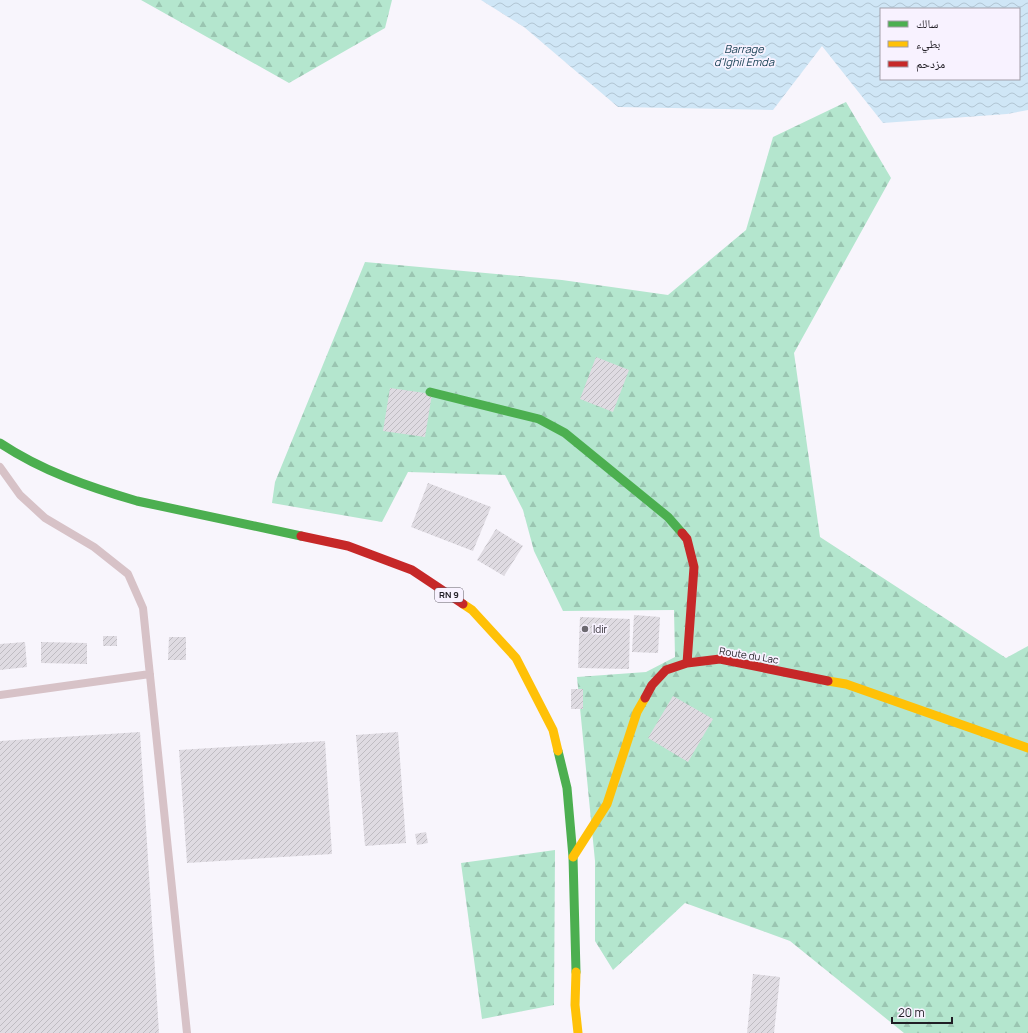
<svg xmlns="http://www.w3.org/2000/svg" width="1028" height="1033" viewBox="0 0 1028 1033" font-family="Manrope,'Noto Naskh Arabic',sans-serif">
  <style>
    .forest { fill: url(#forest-firs) }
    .water { fill: url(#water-waves); fill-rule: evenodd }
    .building { fill: url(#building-hatch) }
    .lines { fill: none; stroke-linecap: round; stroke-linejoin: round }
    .lane { stroke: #d7c2c7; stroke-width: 8 }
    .fast { stroke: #4caf50; stroke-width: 9 }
    .slow { stroke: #ffc107; stroke-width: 9 }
    .jam { stroke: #c62828; stroke-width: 9 }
    .poi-dot { fill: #6c6970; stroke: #f8f2ff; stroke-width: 1.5 }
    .labels { text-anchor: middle; stroke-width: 3.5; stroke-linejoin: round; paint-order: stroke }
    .shield { fill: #f8f2ff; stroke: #615d66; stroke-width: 1 }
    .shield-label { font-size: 9px; font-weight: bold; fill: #201d24 }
    .poi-label { font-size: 10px; fill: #201d24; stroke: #f8f2ff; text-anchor: start }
    .street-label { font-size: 10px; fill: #201d24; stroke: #f8f2ff }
    .water-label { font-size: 11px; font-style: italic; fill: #1a4357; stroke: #f8f2ff }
  </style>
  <defs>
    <pattern id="forest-firs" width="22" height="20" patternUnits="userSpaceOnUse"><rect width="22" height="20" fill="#b4e6ce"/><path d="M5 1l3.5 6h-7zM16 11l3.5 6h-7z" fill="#9ac5b1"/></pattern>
    <pattern id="water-waves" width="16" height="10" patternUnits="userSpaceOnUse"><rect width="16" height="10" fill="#cfe6f6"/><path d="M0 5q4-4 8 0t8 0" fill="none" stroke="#b1c5d3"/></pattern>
    <pattern id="building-hatch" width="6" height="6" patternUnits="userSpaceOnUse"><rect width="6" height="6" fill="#dfdbe2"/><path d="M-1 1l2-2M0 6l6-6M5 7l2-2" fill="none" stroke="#bfbcc2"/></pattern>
  </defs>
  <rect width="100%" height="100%" fill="#f8f5fc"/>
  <!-- forest -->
  <path class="forest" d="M141 0H392L385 28 289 83Z
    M846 102 891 178 794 353 820 537 1006 658 1028 646V1033H904L790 941 685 903 613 970 595 941V861L577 677 646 672 675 657 674 610 563 611 534 551 523 510 505 475 408 472 382 522 272 503 275 482 365 262 562 280 668 295 746 230 773 137Z
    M555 850 554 1005 482 1019 461 863Z"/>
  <!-- water -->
  <path class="water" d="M481 0H1028V110L1007 114 883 123 822 46 773 110 618 107 524 27ZM881 9H1019V79H881Z"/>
  <!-- building -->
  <path class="building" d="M596 357 629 370 613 412 580 399Z
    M390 388 432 394 425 437 383 431Z
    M428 483 491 507 473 551 411 527Z
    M496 529 523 546 504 576 477 560Z
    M634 615 660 617 658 653 632 652Z
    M580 617 630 619 629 669 578 668Z
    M103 636H117V646H103Z
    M169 637H186V660H168Z
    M25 642 27 667 0 670V644Z
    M41 642 87 643V664L41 663Z
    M571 689H583V709H571Z
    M673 696 713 719 688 762 648 738Z
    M140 732 159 1033H0V741Z
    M398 732 406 843 365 846 356 735Z
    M325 741 332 854 187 863 179 750Z
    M426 832 428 843 417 845 415 834Z
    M753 974 780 977 774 1033H747Z"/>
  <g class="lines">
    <!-- lane -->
    <path class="lane" d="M0 467 20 495 45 518 94 547 128 574 143 608 187 1033
      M0 695 150 674"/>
    <!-- fast -->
    <path class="fast" d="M430 392 539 419 565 433 668 517 682 533
      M0 443C42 471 89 487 137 501L301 536
      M558 751 567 788 573 857 576 972"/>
    <!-- slow -->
    <path class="slow" d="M463 604 472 610 516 658 553 730 558 751
      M828 681 846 684 1028 748
      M573 857 607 804 637 712 645 698
      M576 972 575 1005 578 1033"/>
    <!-- jam -->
    <path class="jam" d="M682 533 687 539 694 567 687 663
      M301 536 348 546 412 570 463 604
      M645 698 652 685 666 670 687 663 720 659 828 681"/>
  </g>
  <!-- markers -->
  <circle class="poi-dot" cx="585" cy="629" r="4"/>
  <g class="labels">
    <!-- shield labels -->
    <rect class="shield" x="435" y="588" width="28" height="14" rx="3"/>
    <g class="shield-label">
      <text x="449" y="598">RN 9</text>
    </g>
    <!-- poi labels -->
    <g class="poi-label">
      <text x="593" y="633">Idir</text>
    </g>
    <!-- street labels -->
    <g class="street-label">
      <text transform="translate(749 655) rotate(9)" y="4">Route du Lac</text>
    </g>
    <!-- water labels -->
    <g class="water-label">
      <text x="744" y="53">Barrage<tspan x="744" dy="13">d'Ighil Emda</tspan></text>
    </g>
  </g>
  <!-- legend -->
  <rect x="880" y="8" width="140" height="72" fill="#f8f2ff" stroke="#a29da7"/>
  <rect x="888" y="21" width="20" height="6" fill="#4caf50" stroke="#a29da7"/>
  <text x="916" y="28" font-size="12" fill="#201d24">سالك</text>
  <rect x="888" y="41" width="20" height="6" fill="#ffc107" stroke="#a29da7"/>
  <text x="916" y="48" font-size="12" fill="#201d24">بطيء</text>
  <rect x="888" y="61" width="20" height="6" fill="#c62828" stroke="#a29da7"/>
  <text x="916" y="68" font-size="12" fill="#201d24">مزدحم</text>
  <!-- scale -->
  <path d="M892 1017v6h60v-6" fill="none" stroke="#201d24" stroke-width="2"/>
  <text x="898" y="1017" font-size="12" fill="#201d24" stroke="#f8f2ff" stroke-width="3" paint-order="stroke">20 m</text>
</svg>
